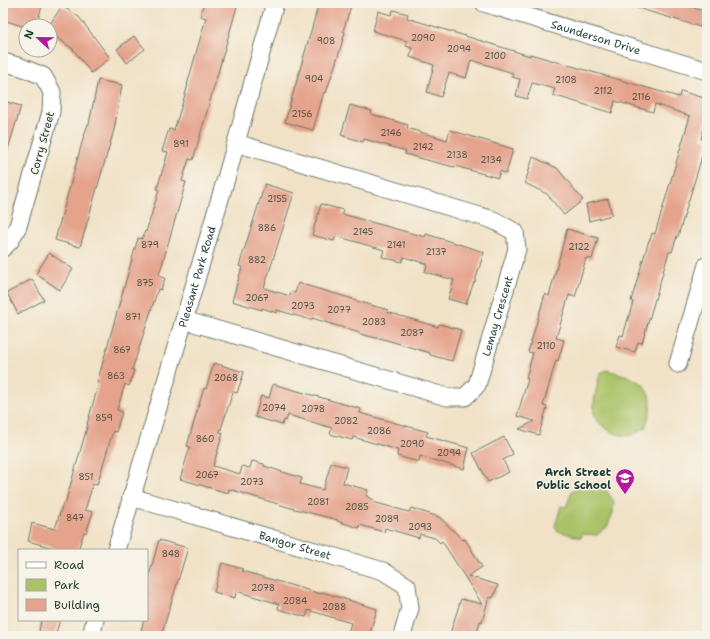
<svg xmlns="http://www.w3.org/2000/svg" width="710" height="639" viewBox="0 0 710 639" font-family="'Shantell Sans',sans-serif">
  <style>
    .green { fill: #abc267; stroke: #65804e }
    .building { fill: #e5a38c }
    .lines { fill: none; stroke-linecap: round; stroke-linejoin: round }
    .minor-casing { stroke: #687767; stroke-width: 19 }
    .minor { stroke: #fff; stroke-width: 17 }
    .labels { text-anchor: middle; stroke-width: 3; stroke-linejoin: round; paint-order: stroke }
    .number-label { font-size: 9px; fill: #50564a }
    .street-label { font-size: 11px; fill: #1f3d34; stroke: #f7f3e8 }
    .poi-label { font-size: 11px; font-weight: bold; fill: #1f3d34; stroke: #f7f3e8; text-anchor: end }
  </style>
  <rect width="100%" height="100%" fill="#f7f3e8"/>
  <filter id="ink" filterUnits="userSpaceOnUse"><feTurbulence type="fractalNoise" baseFrequency=".025" numOctaves="2"/><feDisplacementMap in="SourceGraphic" scale="8" xChannelSelector="R" yChannelSelector="G"/><feConvolveMatrix kernelMatrix="1 2 1 2 8 2 1 2 1" color-interpolation-filters="sRGB"/></filter>
  <filter id="wash" filterUnits="userSpaceOnUse"><feTurbulence type="fractalNoise" baseFrequency=".012" numOctaves="4" result="noise"/><feDisplacementMap in="SourceGraphic" scale="16" xChannelSelector="R" yChannelSelector="G"/><feGaussianBlur stdDeviation="0.9" result="paint"/><feColorMatrix in="noise" values="0 0 0 0 0 0 0 0 0 0 0 0 0 0 0 0 0 1.4 0 .05"/><feComposite in="paint" operator="in"/></filter>
  <g filter="url(#wash)">
    <rect width="100%" height="100%" fill="#f1e2c7"/>
    <!-- green -->
    <path class="green" d="M607 370 628 376 643 384 651 399 650 413 645 428C640 430 636 434 631 435 618 439 597 426 594 413 592 403 598 383 600 373Z
      M581 486H593L607 491 614 502 613 513 607 527 597 535 582 534 581 538 558 531 555 526 561 506 566 507 572 491Z"/>
    <g id="blocks">
      <!-- building -->
      <path class="building" d="M3 3H43L36 26H22L3 20Z
        M204 3H238L193 160 189 159 182 181 186 182 159 275 162 276 161 277 165 278 161 290 158 289 132 370H134L129 386 125 384 117 410 122 412 116 432 113 431 97 485 93 484 85 510 93 512 86 533 84 532 78 550H60L28 541 32 523 55 529 63 503 65 504 88 424H87L99 383H97L138 238 142 239 145 231 146 232 159 190 157 189 168 152 162 151 169 129 174 130 188 85H187L206 18 200 16Z
        M319 3H352L343 31 345 32 339 53 326 93 324 92 313 130 285 122Z
        M631 3H678L707 12V29L631 6Z
        M62 6 79 17 110 58 91 73 73 49 50 33V24Z
        M393 10 408 14 407 18 530 56V54L679 97 681 91 707 99V117L701 139 707 140 678 236H677L672 252H669L642 343 638 342 635 352 616 347 620 335 623 336 633 302 631 301 649 240H650L652 233 655 234 690 116 655 104 653 112 615 101 612 113 553 95 555 89 532 83 527 99 516 96 520 79 512 77 513 73 471 60 466 78 449 73 441 97 427 92 434 65 410 57 412 48 406 46 407 41 373 31 378 11 391 15Z
        M134 36 145 49 127 63 117 49Z
        M98 80 122 85 114 130 80 247 55 240 83 139 88 124H89Z
        M3 101 21 106 6 156 3 155Z
        M350 105 372 111 371 114 408 125 407 128 447 140 450 130 513 149 506 174 500 171 498 178 455 166 454 167 434 162 405 154 406 151 364 139 363 142 341 135Z
        M533 157 557 168 583 200 564 215 547 194 525 183Z
        M265 184 294 193 264 288 290 296 291 292 295 293 298 283 353 299V300L388 310 387 312 438 327 439 324 461 330 452 361 430 355V353L380 338V339L360 334V333L312 318 311 320 277 310V313L262 308V310L232 301 242 267 239 266Z
        M608 199 612 215 589 221 586 204Z
        M321 204 343 210 342 214 425 237 426 234 484 252 475 282H474L466 304 448 299 454 280 425 272 427 264 404 257 402 262 382 257 384 250 336 236 334 241 312 235Z
        M567 229 598 238 592 259 586 258 575 297 569 295 556 338 564 340 558 361 556 360 543 406 547 407 539 435 519 429 535 421 517 416 528 379 526 378 533 353 528 352 545 294 549 296Z
        M49 253 73 269 60 290 36 274Z
        M32 279 44 300 18 314 7 293Z
        M214 363 244 372 237 393 233 392 220 432 223 433 213 466 240 474 242 466 250 468 252 461 264 464V466L302 478 300 484 323 490 331 463 347 467 343 483 368 490 366 496 374 500 373 502 409 512 411 508 439 517 463 540 465 539 482 567 468 576 498 585 493 598 489 597 482 622 480 621 476 636H457L450 634 461 599 482 604 442 541 440 543 435 538 420 534 419 538 385 528 384 532 360 525 359 528 337 521 338 520 291 508 229 489 228 493 180 479 190 447 187 446 204 388 206 389Z
        M273 384 361 409 360 413 428 432 426 436 469 448 464 469 420 456 419 462 397 456 398 450 353 437 352 440 330 434 332 428 288 415 286 421 284 420 282 425 255 417 261 396 269 398Z
        M504 437 513 454 503 460 509 472 488 482 473 453Z
        M159 540 188 548 161 636H139L144 620H147V583Z
        M222 563 243 569 242 571 321 594 322 592 377 609 369 636H358L348 633 351 623 308 610 306 617 278 609 279 604 236 591 235 598 214 592Z
        M41 620H60L55 636 39 631Z"/>
    </g>
  </g>
  <g filter="url(#ink)">
    <use href="#blocks" fill-opacity="0" stroke="#687767" stroke-width="1"/>
    <g class="lines">
      <!-- minor casing -->
      <g class="minor-casing">
        <g id="minor">
          <path id="s1" d="M484 3 707 71"/>
          <path d="M3 62 21 67 43 76 52 92 51 112 18 226 10 241 3 248"/>
          <path id="s2" d="M184 320 447 397H465L477 385 517 249 515 232 493 220 236 143"/>
          <path d="M678 364 707 265"/>
          <path id="s3" d="M131 497 383 571 407 586 410 608 402 636"/>
          <path id="s4" d="M116 550 227 175 275 3"/>
          <path d="M91 636 95 620"/>
        </g>
      </g>
      <!-- minor -->
      <use href="#minor" class="minor"/>
    </g>
  </g>
  <!-- icons -->
  <defs>
    <g id="school-pin" transform="scale(1)"><path d="M0 17L-7.5 6A9.5 9.5 0 1 1 7.5 6Z" fill="#b5179e" stroke="#f7f3e8"/><path d="M0-5L7-2L0 1L-7-2ZM-4 1L0 2.5L4 1V4Q0 6-4 4Z" fill="#fff"/></g>
  </defs>
  <g fill-rule="evenodd">
    <use href="#school-pin" x="625" y="478"/>
  </g>
  <g class="labels">
    <!-- number labels -->
    <g class="number-label">
      <text x="423" y="41">2090</text>
      <text x="326" y="44">908</text>
      <text x="459" y="52">2094</text>
      <text x="495" y="59">2100</text>
      <text x="314" y="82">904</text>
      <text x="566" y="83">2108</text>
      <text x="603" y="94">2112</text>
      <text x="641" y="100">2116</text>
      <text x="302" y="117">2156</text>
      <text x="391" y="136">2146</text>
      <text x="181" y="147">891</text>
      <text x="423" y="150">2142</text>
      <text x="457" y="158">2138</text>
      <text x="491" y="163">2134</text>
      <text x="277" y="202">2155</text>
      <text x="267" y="231">886</text>
      <text x="363" y="235">2145</text>
      <text x="150" y="248">879</text>
      <text x="396" y="248">2141</text>
      <text x="579" y="250">2122</text>
      <text x="436" y="255">2137</text>
      <text x="257" y="263">882</text>
      <text x="145" y="286">875</text>
      <text x="257" y="301">2067</text>
      <text x="303" y="309">2073</text>
      <text x="339" y="313">2077</text>
      <text x="133" y="320">871</text>
      <text x="374" y="325">2083</text>
      <text x="412" y="336">2087</text>
      <text x="546" y="349">2110</text>
      <text x="122" y="353">867</text>
      <text x="116" y="379">863</text>
      <text x="226" y="381">2068</text>
      <text x="274" y="411">2074</text>
      <text x="313" y="412">2078</text>
      <text x="104" y="421">859</text>
      <text x="346" y="424">2082</text>
      <text x="379" y="434">2086</text>
      <text x="205" y="442">860</text>
      <text x="412" y="447">2090</text>
      <text x="449" y="456">2094</text>
      <text x="207" y="478">2067</text>
      <text x="86" y="480">851</text>
      <text x="252" y="485">2073</text>
      <text x="318" y="505">2081</text>
      <text x="357" y="510">2085</text>
      <text x="75" y="521">847</text>
      <text x="387" y="522">2089</text>
      <text x="420" y="530">2093</text>
      <text x="171" y="557">848</text>
      <text x="263" y="591">2078</text>
      <text x="295" y="604">2084</text>
      <text x="334" y="610">2088</text>
    </g>
    <!-- street labels -->
    <g class="street-label">
      <text dy="4" stroke="none"><textPath href="#s1" startOffset="117">Saunderson Drive</textPath></text>
      <text transform="translate(42 143) rotate(-75)" y="4">Corry Street</text>
      <text dy="4" stroke="none"><textPath href="#s4" startOffset="285">Pleasant Park Road</textPath></text>
      <text dy="4" stroke="none"><textPath href="#s2" startOffset="381">Lemay Crescent</textPath></text>
      <text dy="4" stroke="none"><textPath href="#s3" startOffset="171">Bangor Street</textPath></text>
    </g>
    <!-- poi labels -->
    <g class="poi-label">
      <text x="611" y="476">Arch Street<tspan x="611" dy="13">Public School</tspan></text>
    </g>
  </g>
  <!-- margin -->
  <rect width="710" height="639" fill="none" stroke="#f7f3e8" stroke-width="16"/>
  <!-- legend -->
  <rect x="18" y="549" width="130" height="72" fill="#f7f3e8" stroke="#a1aaa0"/>
  <rect x="26" y="562" width="20" height="6" fill="#ffffff" stroke="#a1aaa0"/>
  <text x="54" y="569" font-size="12" fill="#1f3d34">Road</text>
  <rect x="26" y="579" width="20" height="12" fill="#abc267" stroke="#a1aaa0"/>
  <text x="54" y="589" font-size="12" fill="#1f3d34">Park</text>
  <rect x="26" y="599" width="20" height="12" fill="#e5a38c" stroke="#a1aaa0"/>
  <text x="54" y="609" font-size="12" fill="#1f3d34">Building</text>
  <!-- north arrow -->
  <g transform="translate(38 38) rotate(292)"><circle r="19" fill="#f7f3e8" stroke="#a1aaa0"/>
  <path d="M0-3L7 15L0 10L-7 15Z" fill="#b5179e"/>
  <text y="-6" font-size="11" font-weight="bold" text-anchor="middle" fill="#1f3d34">N</text>
  </g>
</svg>
